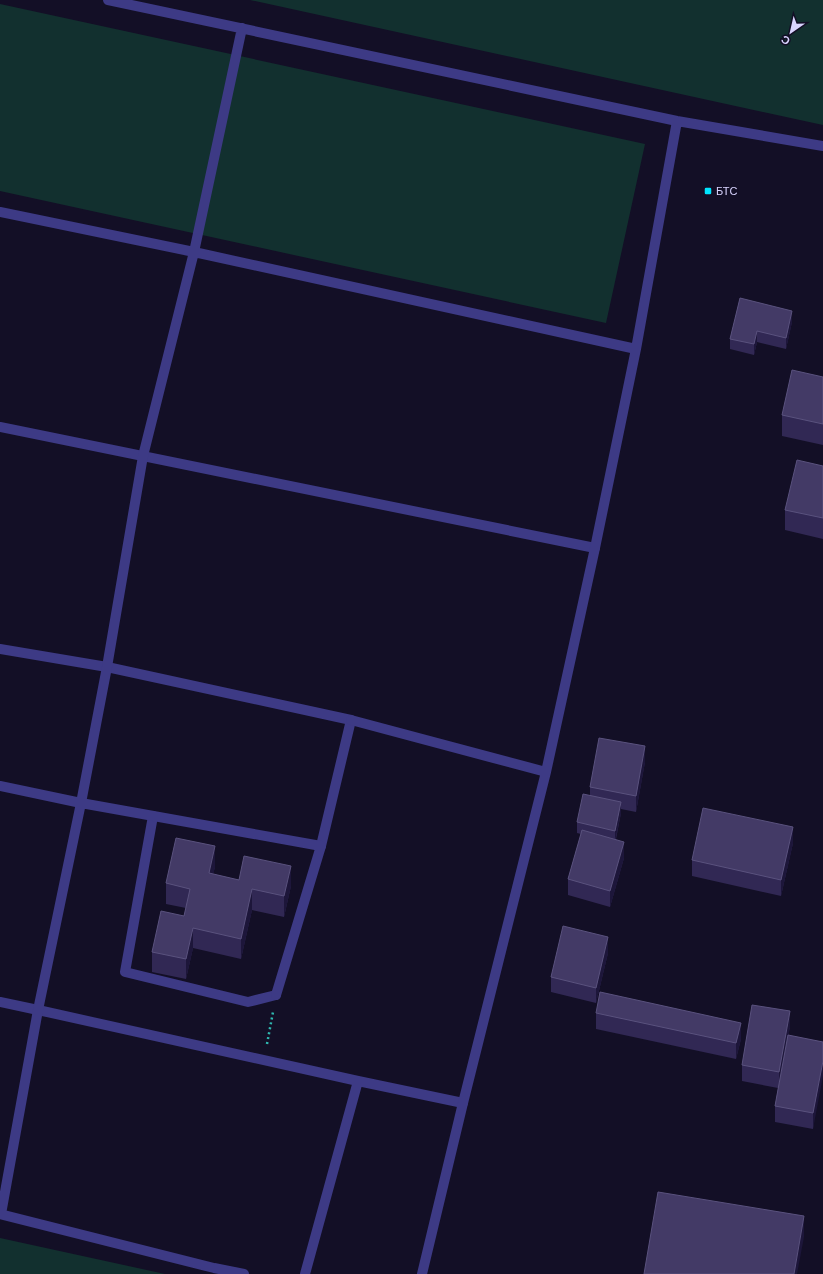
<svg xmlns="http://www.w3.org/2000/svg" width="823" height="1274" viewBox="0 0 823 1274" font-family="Helvetica,sans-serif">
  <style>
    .green { fill: #12302f }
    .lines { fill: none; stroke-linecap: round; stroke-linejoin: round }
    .path { stroke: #2fb8b0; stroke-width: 2.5; stroke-dasharray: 2 3; stroke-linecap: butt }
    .service { stroke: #3d3a85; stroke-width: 10 }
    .minor { stroke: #3d3a85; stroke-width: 10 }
    .wall { fill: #312854 }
    .shaded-wall { fill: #1d163a }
    .building { fill: #433a66; stroke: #5a527e }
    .poi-dot { fill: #00e5ff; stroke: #130f26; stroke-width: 1.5 }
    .labels { text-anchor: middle; stroke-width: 3; stroke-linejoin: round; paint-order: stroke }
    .poi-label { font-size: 11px; fill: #d9d4ff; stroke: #130f26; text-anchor: start }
  </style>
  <rect width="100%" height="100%" fill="#130f26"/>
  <!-- green -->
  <path class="green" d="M250 0H823V125Z
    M0 4 645 144 606 323 0 191Z
    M0 1238 165 1274H0Z"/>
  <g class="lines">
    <!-- path -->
    <path class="path" d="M267 1044 273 1012"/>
    <!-- service -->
    <path class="service" d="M0 427 595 548
      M0 649 107 667 351 720 321 846
      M153 816 125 972 248 1002 276 995
      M0 1002 38 1010 358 1081 463 1103
      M305 1274 358 1081"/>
    <!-- minor -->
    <path class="minor" d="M108 0 677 121 823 146
      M0 212 194 252 636 349
      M351 720 546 772
      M0 786 81 803 321 846 276 995
      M0 1214 214 1268 244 1274
      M1 1214 38 1010 81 803 107 667 143 456 194 252 242 28
      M422 1274 463 1103 546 772 595 548 636 349 677 121"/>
  </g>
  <!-- wall -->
  <path class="wall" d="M740 298 792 322 786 349 757 342 754 355 730 349V339Z
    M823 377V445L782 436V415Z
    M823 466V539L785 530V510Z
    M645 762 636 812 621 809V813L616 839 624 858 610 907 568 895V879L581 834 577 833V822L590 795V787Z
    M793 843 781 896 692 876V860Z
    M215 867 213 874 239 880 291 886 284 917 252 910 241 959 193 948 186 979 152 972V952L184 916 186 908 166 904V883Z
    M608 953 596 1003 551 992V977Z
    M596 1013 741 1039 736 1059 596 1029Z
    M790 1027 788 1035 823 1042 813 1129 775 1122V1106L778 1088 742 1081V1065Z"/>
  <!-- shaded-wall -->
  <path class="shaded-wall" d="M792 311V322L786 349V338Z
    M757 331V342L754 355V344Z
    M645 746V762L636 812V796Z
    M621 802V813L615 841V831Z
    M793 827V843L781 896V880Z
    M624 842V858L610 907V891Z
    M215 846V867L209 894V873Z
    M291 866V886L284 917V896Z
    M252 889V910L241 959V939Z
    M193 928V948L186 979V959Z
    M608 937V953L596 1003V988Z
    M790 1011V1027L779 1088V1072Z
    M741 1023V1039L736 1059V1043Z
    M823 1061V1076L813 1129V1113Z
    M804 1216V1237L797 1274H794Z"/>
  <!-- building -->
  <path class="building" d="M740 298 792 311 786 338 757 331 754 344 730 339Z
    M792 370 823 377V424L782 415Z
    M797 460 823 466V518L785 510Z
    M599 738 645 746 636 796 590 787Z
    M583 794 621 802 615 831 577 822Z
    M703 808 793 827 781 880 692 860Z
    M582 830 624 842 610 891 568 879Z
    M176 838 215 846 209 873 239 880 244 856 291 866 284 896 252 889 241 939 193 928 186 959 152 952 161 911 184 916 190 889 166 883Z
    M563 926 608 937 596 988 551 977Z
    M600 992 741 1023 736 1043 596 1013Z
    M752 1005 790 1011 779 1072 742 1065Z
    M788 1035 823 1042V1061L813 1113 775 1106Z
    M658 1192 804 1216 794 1274H644Z"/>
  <!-- markers -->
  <rect class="poi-dot" x="704" y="187" width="8" height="8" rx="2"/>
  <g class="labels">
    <!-- poi labels -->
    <g class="poi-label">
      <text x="716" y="195">БТС</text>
    </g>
  </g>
  <!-- north arrow -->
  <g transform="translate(791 32) rotate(214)" stroke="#130f26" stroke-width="3" paint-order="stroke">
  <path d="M0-3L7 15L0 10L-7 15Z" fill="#d9d4ff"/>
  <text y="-6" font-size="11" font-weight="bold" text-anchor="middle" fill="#d9d4ff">С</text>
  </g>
</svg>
